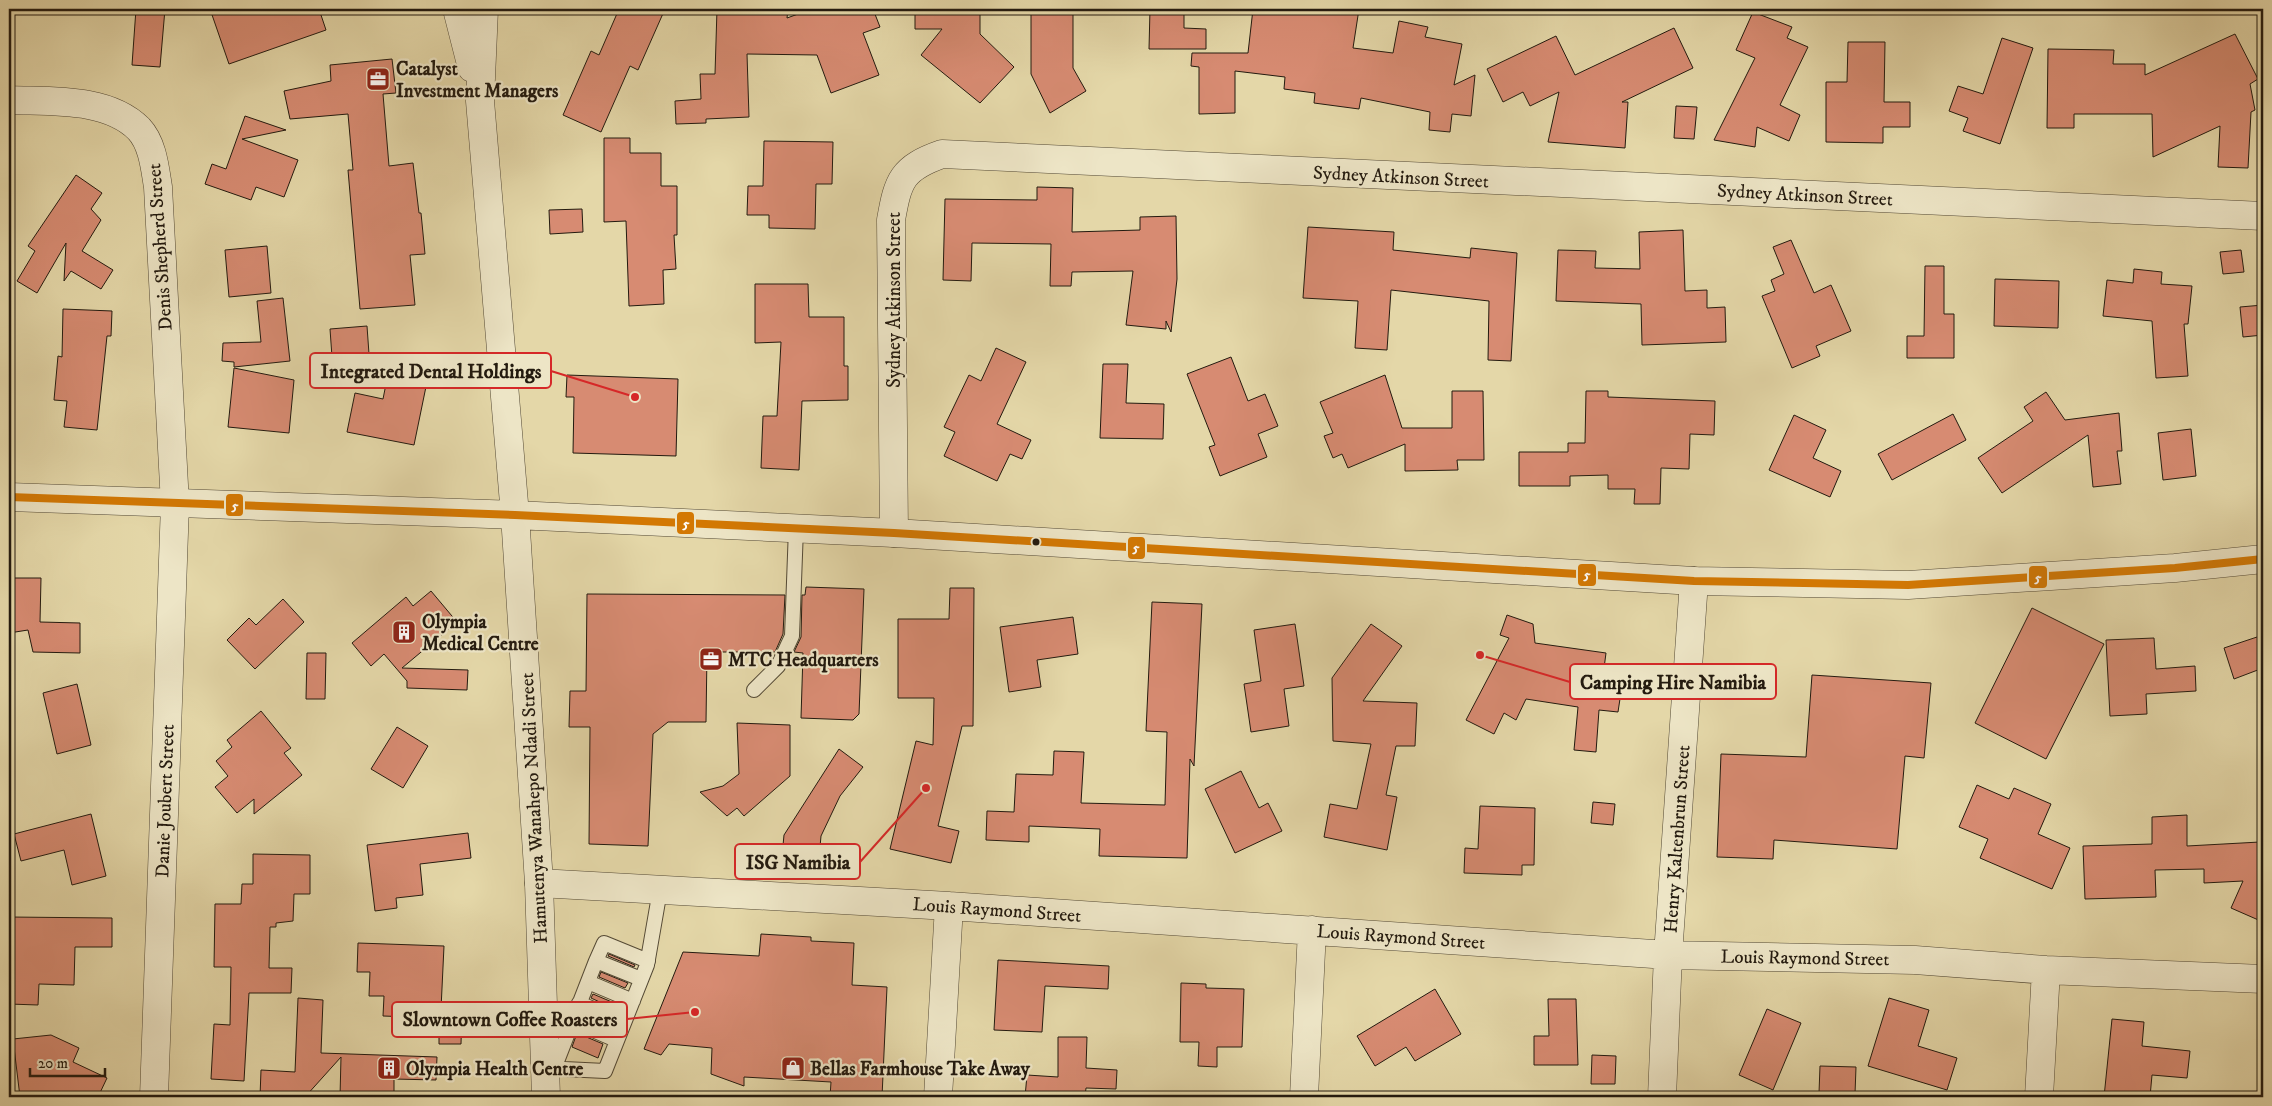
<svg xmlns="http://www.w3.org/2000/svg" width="2272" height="1106" viewBox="0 0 2272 1106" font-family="'IM FELL DW Pica',serif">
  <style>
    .building { fill: #d78b72; stroke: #231a0f }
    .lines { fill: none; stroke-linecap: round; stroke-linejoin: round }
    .service-casing { stroke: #534935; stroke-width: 16 }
    .minor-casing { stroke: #534935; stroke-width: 29 }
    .tertiary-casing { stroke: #534935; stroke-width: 29 }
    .service { stroke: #ede5c6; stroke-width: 14 }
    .minor { stroke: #ede5c6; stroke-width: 28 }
    .tertiary { stroke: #ede5c6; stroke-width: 28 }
    .bus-1-casing { stroke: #ede5c6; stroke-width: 11 }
    .bus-1 { stroke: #d37803; stroke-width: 8 }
    .bus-dot { fill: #231a0f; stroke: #ede5c6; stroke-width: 2 }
    .labels { text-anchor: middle; stroke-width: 4.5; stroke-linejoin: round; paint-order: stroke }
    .poi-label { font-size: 19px; font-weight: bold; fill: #231a0f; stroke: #ede5c6; text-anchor: start }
    .street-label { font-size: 19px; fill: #231a0f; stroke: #ede5c6 }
    .leader { fill: none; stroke: #d62828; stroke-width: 2 }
    .callout-dot { fill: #d62828; stroke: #ede5c6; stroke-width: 2 }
    .callout { fill: #ede5c6; stroke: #d62828; stroke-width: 2 }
    .callout-label { font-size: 20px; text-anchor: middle; font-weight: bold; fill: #231a0f }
    .line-badge { stroke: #ede5c6; stroke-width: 2 }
    .badge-label { font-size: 14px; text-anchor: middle; font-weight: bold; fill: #fff }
  </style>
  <rect width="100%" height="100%" fill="#e4d7a8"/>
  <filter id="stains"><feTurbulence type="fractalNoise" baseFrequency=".004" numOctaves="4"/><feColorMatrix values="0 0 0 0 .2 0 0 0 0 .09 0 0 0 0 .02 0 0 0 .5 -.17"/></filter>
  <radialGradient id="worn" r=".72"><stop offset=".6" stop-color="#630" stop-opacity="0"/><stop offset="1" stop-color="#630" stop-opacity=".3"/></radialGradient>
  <!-- building -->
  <path class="building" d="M136 9H165L160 67 132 65Z
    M210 9H319L326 30 229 64Z
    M619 9H665L638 70 630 66 601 132 563 115 591 51 599 55Z
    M717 9H788L787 18 812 9H873L880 27 863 33 879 75 831 93 817 55 747 54 749 117 706 119V123L676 124 675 101 701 99 700 74H715Z
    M915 9H980V34L1014 67 980 103 921 55 942 29H915Z
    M1031 9H1073V68L1086 91 1050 113 1031 74Z
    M1150 9H1184V28L1206 29V49H1149Z
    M1253 9H1359L1353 48 1393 53 1399 21 1428 27 1425 37 1462 44 1454 85 1475 75 1471 116 1452 114 1450 132 1429 130 1430 112 1361 98 1359 109 1314 103 1315 93 1284 89 1285 77 1235 71V113L1199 114V67L1191 66 1192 53H1248Z
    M1753 12 1792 27 1787 38 1808 47 1780 105 1800 115 1789 141 1757 127 1755 147 1714 140 1755 58 1736 50Z
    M1674 28 1693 68 1622 102H1628L1625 148 1548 142 1559 92 1530 106 1523 92 1503 102 1487 69 1556 36 1575 75Z
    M2235 34 2258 79 2250 84 2255 110 2251 112 2248 168 2218 167 2220 126 2153 157 2152 114H2074V128H2047L2048 49 2114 50 2113 64H2145V75Z
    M2002 38 2033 48 2000 144 1963 131 1968 118 1949 111 1958 86 1983 94Z
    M1848 42H1885L1884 102H1910V127H1883V143L1826 142V82H1847Z
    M392 59 396 93 383 94 389 166 413 163 419 213H421L425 254 410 255 415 305 360 309 348 170H353L348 114 290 119 284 91 331 81 330 65Z
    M1676 106 1697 107 1694 139 1674 138Z
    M245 116 286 130 242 139 298 160 284 197 256 187 251 200 205 184 212 164 226 169Z
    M604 138H630V153H661V186H677V235H674L676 269 663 270 664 304 629 306 626 221 604 222Z
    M764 141 833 142 832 184H816L815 229 769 228V215H747L748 186H763Z
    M76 175 102 193 91 209 101 220 82 251 113 270 101 289 71 271 64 281 66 243 37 293 17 281 35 251 28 246Z
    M1037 187 1073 188 1072 232 1140 230V217L1176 216 1177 279 1171 332 1166 321V329L1126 325 1133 271 1072 272 1071 286H1050L1051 244 972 243 971 281 943 280 945 199 1037 200Z
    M582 209 583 232 550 234 549 210Z
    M1308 227 1394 232 1393 250 1470 258 1471 248 1517 253 1511 361 1488 360 1489 301 1391 290 1387 350 1355 348 1358 301 1303 298Z
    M1683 230 1685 291 1707 290V308L1725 307 1726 342 1642 345 1641 304 1556 301 1558 250 1596 251 1595 268 1640 269 1639 232Z
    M1791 240 1814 293 1831 285 1851 331 1816 346 1820 356 1792 368 1762 296 1775 291 1771 280 1784 274 1773 247Z
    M267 246 271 293 229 297 225 250Z
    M2241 250 2244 272 2223 274 2220 252Z
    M1925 266H1944V314H1954V358H1907V336H1924Z
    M2134 269 2162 272 2161 284 2192 286 2188 324H2184L2188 376 2156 378 2152 321 2103 316 2107 280 2133 283Z
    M1995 279 2059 281 2058 328 1994 326Z
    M755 284H808L809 317H844V366H848V400L802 401 799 470 761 468 763 416H777L781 342 755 343Z
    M283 298 290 361 234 367V362L222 361 223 343 261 342 257 301Z
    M2263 305V335L2243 337 2240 307Z
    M63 309 112 311 111 336H107L97 430 64 427 67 401 54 400 58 356 62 357Z
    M367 326 369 354 332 357 330 329Z
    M996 348 1026 362 997 424 1031 440 1022 459 1010 454 997 481 944 456 955 432 944 427 969 375 981 381Z
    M1231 357 1248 401 1265 394 1278 426 1258 434 1267 457 1220 476 1209 447 1215 445 1187 374Z
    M390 364 429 372 414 445 347 432 355 393 383 399Z
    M1103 364H1128L1126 403 1164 404 1163 439 1100 438Z
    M234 368 294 380 289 433 228 427Z
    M567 375 678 379 676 456 573 453 574 397H566Z
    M1385 375 1402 428H1452V391H1483L1484 460H1457L1458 470 1405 471V444L1348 468 1342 454 1333 458 1324 436 1333 433 1320 402Z
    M1586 391H1608V397L1715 401 1714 435 1690 434 1689 469 1661 468 1660 504H1634L1635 489H1608V475L1570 476V486H1519V452H1568V443H1585Z
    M2046 392 2065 420 2119 413 2122 451H2117L2121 484 2093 487 2088 435 2002 493 1978 458 2033 421 2024 407Z
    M1953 414 1966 440 1892 480 1878 454Z
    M1794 415 1826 430 1813 458 1841 471 1830 497 1769 470Z
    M2191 429 2196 476 2163 480 2158 433Z
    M9 578H41L40 622 80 623V653L33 652 28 630 9 633Z
    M806 587 864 589 859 714 853 720 801 718 803 653 794 652 801 637 802 595H805Z
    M950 588H974L973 726H962L938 826 959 831 951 863 890 849 916 741 933 745 934 698H898V619H949Z
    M431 591 457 622 402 668 468 670 467 690 407 688V681L384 654 371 666 352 643 406 597 413 606Z
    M587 594 785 595 783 634 775 652H707L706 722H668L653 734 648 846 589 844 590 727H569L570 691H586Z
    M283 599 304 622 255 669 227 640 249 618 256 625Z
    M1152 602 1202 604 1194 766 1190 759 1187 858 1099 856 1100 829 1029 826V842L986 840 987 811 1014 812 1016 774 1053 775 1054 751 1084 752 1081 803 1165 805 1167 732 1146 731Z
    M2032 608 2104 644 2046 759 1975 723Z
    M1507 615 1533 624 1535 643 1606 653 1603 676 1623 679 1618 712 1599 710 1596 752 1574 750 1578 707 1526 699 1516 720 1504 713 1494 734 1466 720 1509 638 1500 635Z
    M1073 617 1078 654 1037 660 1041 687 1009 692 1000 627Z
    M1295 624 1304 686 1284 689 1289 726 1251 732 1244 684 1261 681 1254 630Z
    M1371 624 1402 646 1363 701 1417 703 1415 746H1396L1386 795 1397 797 1387 850 1324 837 1330 804 1357 809 1371 744 1333 741 1332 678Z
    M2263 635V668L2234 679 2224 648Z
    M2154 638 2156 669 2195 666 2196 691 2146 694 2147 714 2110 716 2106 640Z
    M307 653H326L325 699H306Z
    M1812 675 1931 683 1924 758 1905 756 1897 849 1774 840 1773 859 1717 857 1721 754 1806 757Z
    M77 684 91 745 57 754 43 693Z
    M261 711 291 748 284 753 302 775 254 814V799L237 813 215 787 228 776 216 761 232 747 227 740Z
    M737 723 790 725V776L744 816 737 808 727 816 700 792 723 786 739 774Z
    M397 727 428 746 403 788 371 769Z
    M839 749 863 767 840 796 821 836 818 869 781 866 784 835Z
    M1241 771 1259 808 1268 803 1282 831 1235 853 1205 789Z
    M1977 785 2009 799 2014 788 2051 804 2038 834 2070 848 2052 889 1980 858 1988 839 1959 827Z
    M1593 802 1615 804 1613 825 1591 823Z
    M1480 806 1535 808 1534 865H1522V875L1464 873 1465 848 1478 849Z
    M91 814 106 876 72 885 64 850 21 861 14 834Z
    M2187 815V846L2260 842 2263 835V922L2231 908 2243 881 2204 883V869L2155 870 2156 897 2085 899 2083 846 2152 844V817Z
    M468 833 471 858 420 864 423 895 396 898 397 908 375 911 367 845Z
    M253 854 310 855V894H294L293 921 276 923V927H270L269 968H292L291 993H249L244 1081 211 1079 214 1024 230 1025 231 967H214L215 904H241L242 884H253Z
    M9 917 112 918V947H75L74 985 39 984 38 1005 9 1004Z
    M761 934 811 937V941L854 943 852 985 887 987 882 1097H830L831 1082 744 1077V1086L711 1074 712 1048 669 1044 661 1055 644 1049 683 952 759 956Z
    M358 943 444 946 441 1009H462L461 1044H439V1018L383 1016 384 996H369L370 972H357Z
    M609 954 635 965 634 967 608 956Z
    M998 960 1109 966 1108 989 1045 986 1042 1032 994 1030Z
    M601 972 628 983 625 988 599 977Z
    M1181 983 1206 984V988L1244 989 1242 1047H1217V1067L1198 1066 1199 1042H1180Z
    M1435 989 1461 1034 1415 1061 1406 1047 1375 1066 1357 1036Z
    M593 994 619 1005 617 1010 591 998Z
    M298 998 323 1000 321 1053 437 1057 436 1080 394 1079V1097H340L341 1057 305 1097H260L261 1070 295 1072Z
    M1889 998 1929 1010 1918 1046 1957 1058 1947 1090 1868 1066Z
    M1548 999H1576L1578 1065H1534V1036H1549Z
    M1767 1009 1801 1023 1773 1090 1739 1075Z
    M2112 1019 2144 1022 2142 1046 2190 1051 2187 1078 2152 1075 2150 1097H2104Z
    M577 1033 603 1044 598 1058 572 1047Z
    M51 1035 79 1048 73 1062 107 1078 98 1097H20L13 1039Z
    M1058 1037H1087L1086 1068 1117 1070 1116 1089 1086 1088 1085 1097H1025L1027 1075 1058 1077Z
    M1592 1055 1616 1056 1615 1084H1591Z
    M1820 1066 1856 1067 1855 1094 1819 1093Z"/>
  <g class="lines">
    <!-- service casing -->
    <g class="service-casing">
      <path id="service" d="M754 690 778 666 792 636 796 528
        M596 961 604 943 648 961
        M588 982 633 1001
        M579 1003 624 1022
        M572 1021 616 1040
        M544 1068 605 1071 647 965 660 890
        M554 1069 596 961 641 979"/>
    </g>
    <!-- minor casing -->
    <g class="minor-casing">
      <path id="minor" d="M9 100C50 102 107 97 139 129 153 144 155 169 158 187L175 504 154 1097
        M894 533 891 220C898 180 902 168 942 154L2263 216
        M539 883 949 906 1668 955 1915 960 2046 970 2263 979
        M938 1097 949 906
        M1304 1097 1312 930
        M1662 1097 1668 955 1694 581
        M2039 1097 2046 970"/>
    </g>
    <!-- tertiary casing -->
    <g class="tertiary-casing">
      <path id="tertiary" d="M457 9 472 68
        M484 9 480 101 515 515 539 883 546 1097
        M9 497 515 515 894 533 1694 581 1908 585 2175 568 2263 559"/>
    </g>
    <!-- service -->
    <use href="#service" class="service"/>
    <!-- minor -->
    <use href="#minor" class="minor"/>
    <!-- tertiary -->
    <use href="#tertiary" class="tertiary"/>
    <!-- bus-1 casing -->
    <g class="bus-1-casing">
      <path id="bus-1" d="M9 497 515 515 894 533 1694 581 1908 585 2175 568 2263 559"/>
    </g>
    <!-- bus-1 -->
    <use href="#bus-1" class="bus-1"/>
  </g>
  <!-- icons -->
  <defs>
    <g id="office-square" transform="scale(1.25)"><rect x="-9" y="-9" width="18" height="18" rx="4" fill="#8f2418" stroke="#ede5c6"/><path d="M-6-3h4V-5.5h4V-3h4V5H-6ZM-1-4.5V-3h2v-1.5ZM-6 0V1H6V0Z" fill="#fff"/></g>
    <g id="building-square" transform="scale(1.25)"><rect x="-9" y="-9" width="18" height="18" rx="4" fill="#8f2418" stroke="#ede5c6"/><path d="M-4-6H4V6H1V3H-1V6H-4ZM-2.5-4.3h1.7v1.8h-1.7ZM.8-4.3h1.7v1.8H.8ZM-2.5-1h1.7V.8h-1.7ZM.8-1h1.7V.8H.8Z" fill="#fff"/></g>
    <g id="shop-square" transform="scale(1.25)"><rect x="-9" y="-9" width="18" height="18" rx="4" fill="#8f2418" stroke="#ede5c6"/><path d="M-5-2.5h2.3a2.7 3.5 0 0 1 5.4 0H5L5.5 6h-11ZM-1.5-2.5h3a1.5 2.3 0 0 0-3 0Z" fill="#fff"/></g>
  </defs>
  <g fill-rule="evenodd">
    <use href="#office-square" x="378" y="79"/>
    <use href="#building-square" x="404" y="632"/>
    <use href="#office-square" x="711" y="659"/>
    <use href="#building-square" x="389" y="1068"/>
    <use href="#shop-square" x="793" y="1068"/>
  </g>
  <!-- markers -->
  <circle class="bus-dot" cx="1036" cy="542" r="4.5"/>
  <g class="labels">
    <!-- poi labels -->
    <g class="poi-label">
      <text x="396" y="75">Catalyst<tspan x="396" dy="22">Investment Managers</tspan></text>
      <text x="422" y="628">Olympia<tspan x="422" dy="22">Medical Centre</tspan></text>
      <text x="728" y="666">MTC Headquarters</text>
      <text x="406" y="1075">Olympia Health Centre</text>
      <text x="810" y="1075">Bellas Farmhouse Take Away</text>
    </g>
    <!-- street labels -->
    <g class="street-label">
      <text transform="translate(1401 176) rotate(3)" y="7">Sydney Atkinson Street</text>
      <text transform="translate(1805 194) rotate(3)" y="7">Sydney Atkinson Street</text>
      <text transform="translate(159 247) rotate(-94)" y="7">Denis Shepherd Street</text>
      <text transform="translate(893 300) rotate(-90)" y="7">Sydney Atkinson Street</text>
      <text transform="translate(164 801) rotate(-88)" y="7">Danie Joubert Street</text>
      <text transform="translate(533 808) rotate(-93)" y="7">Hamutenya Wanahepo Ndadi Street</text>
      <text transform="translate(1676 839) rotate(-86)" y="7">Henry Kaltenbrun Street</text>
      <text transform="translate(997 909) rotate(4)" y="7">Louis Raymond Street</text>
      <text transform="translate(1401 936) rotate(4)" y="7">Louis Raymond Street</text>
      <text transform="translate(1805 957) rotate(1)" y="7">Louis Raymond Street</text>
    </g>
  </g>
  <!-- callouts -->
  <path class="leader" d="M635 397L551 371M1480 655L1570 682M926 788L860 862M695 1012L627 1019"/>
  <g class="callout-dot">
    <circle cx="635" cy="397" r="5"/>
    <circle cx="1480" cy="655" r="5"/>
    <circle cx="926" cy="788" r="5"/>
    <circle cx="695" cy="1012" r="5"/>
  </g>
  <g class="callout">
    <rect x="310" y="353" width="241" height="35" rx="5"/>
    <rect x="1570" y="664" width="206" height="35" rx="5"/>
    <rect x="735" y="844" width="125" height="35" rx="5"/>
    <rect x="392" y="1002" width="235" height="35" rx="5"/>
  </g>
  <g class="callout-label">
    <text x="431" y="378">Integrated Dental Holdings</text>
    <text x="1673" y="689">Camping Hire Namibia</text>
    <text x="798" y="869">ISG Namibia</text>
    <text x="510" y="1026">Slowntown Coffee Roasters</text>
  </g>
  <g class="line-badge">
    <rect x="225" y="493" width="19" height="24" rx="5" fill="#d37803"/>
    <rect x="676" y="511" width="19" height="24" rx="5" fill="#d37803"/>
    <rect x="1127" y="536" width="19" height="24" rx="5" fill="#d37803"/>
    <rect x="1577" y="563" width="20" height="24" rx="5" fill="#d37803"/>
    <rect x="2028" y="565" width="20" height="24" rx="5" fill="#d37803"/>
  </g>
  <g class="badge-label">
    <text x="235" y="510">5</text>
    <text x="686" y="528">5</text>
    <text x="1136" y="552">5</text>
    <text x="1587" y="579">5</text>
    <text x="2038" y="582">5</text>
  </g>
  <!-- margin -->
  <rect width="2272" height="1106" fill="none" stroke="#e4d7a8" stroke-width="30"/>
  <rect x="10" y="10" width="2252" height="1086" fill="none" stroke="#231a0f" stroke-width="2.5"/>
  <rect x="15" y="15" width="2242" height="1076" fill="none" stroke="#231a0f"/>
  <!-- scale -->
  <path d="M30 1068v8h75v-8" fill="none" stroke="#231a0f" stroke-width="2.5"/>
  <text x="38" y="1068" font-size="15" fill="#231a0f" stroke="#ede5c6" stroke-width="4" paint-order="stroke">20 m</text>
  <rect width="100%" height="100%" filter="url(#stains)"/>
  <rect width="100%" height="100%" fill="url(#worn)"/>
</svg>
